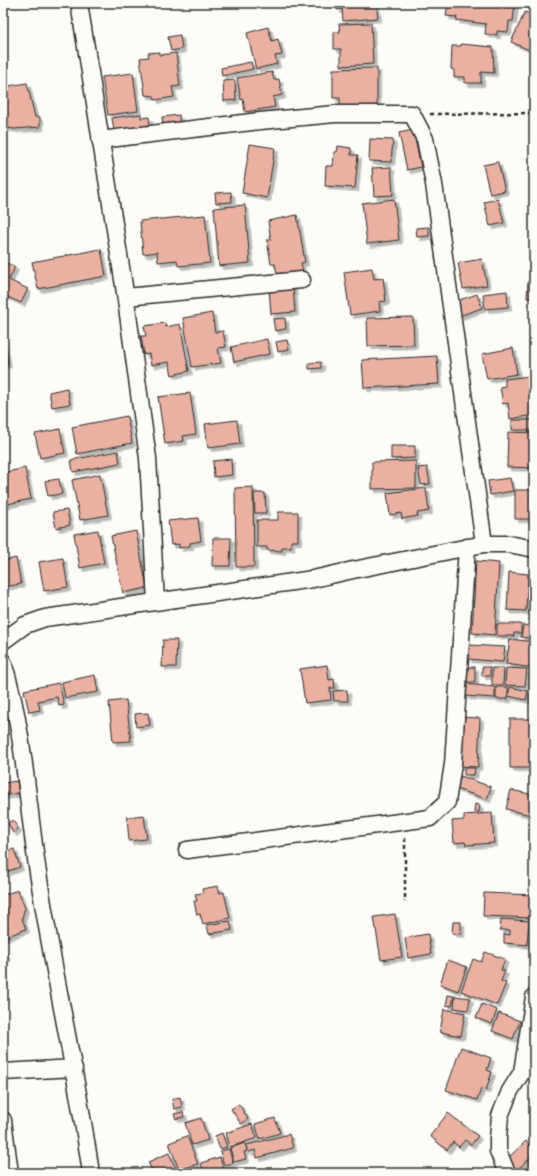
<svg xmlns="http://www.w3.org/2000/svg" width="537" height="1176" viewBox="0 0 537 1176" font-family="'Shantell Sans',sans-serif">
  <style>
    .building { fill: #eab1a3; stroke: #2b2b2b; filter: url(#shadow) }
    .lines { fill: none; stroke-linecap: round; stroke-linejoin: round }
    .street-casing { stroke: #2b2b2b; stroke-width: 19 }
    .path { stroke: #2b2b2b; stroke-width: 2.5; stroke-dasharray: 4 3; stroke-linecap: butt }
    .street { stroke: #fdfcf7; stroke-width: 16 }
  </style>
  <defs>
    <filter id="shadow"><feDropShadow dx="3.5" dy="3.5" stdDeviation="0" flood-color="#0004"/></filter>
  </defs>
  <rect width="100%" height="100%" fill="#fdfcf7"/>
  <filter id="ink" filterUnits="userSpaceOnUse"><feTurbulence type="fractalNoise" baseFrequency=".025" numOctaves="2"/><feDisplacementMap in="SourceGraphic" scale="8" xChannelSelector="R" yChannelSelector="G"/><feConvolveMatrix kernelMatrix="1 2 1 2 8 2 1 2 1" color-interpolation-filters="sRGB"/></filter>
  <g filter="url(#ink)">
    <!-- building -->
    <path class="building" d="M337 3H376L378 18 343 21 342 9 337 10Z
      M448 3H515L513 21H509L508 32 497 31V35L485 34 486 24 456 20 457 17 446 16Z
      M525 12 534 16V52L511 42Z
      M371 23 373 64 341 66V49H334V32H340L339 24Z
      M268 27 272 41 278 39 282 55 275 56 277 64 256 69 247 33Z
      M180 35 182 49 171 51 168 37Z
      M461 44 493 47 494 73 481 72V83H465V77H454V70L451 69 452 46H461Z
      M159 52V55L176 53 180 86 172 87 174 97 155 100 154 96 145 95 140 58 149 57 148 53Z
      M251 62 253 69 222 76 221 68Z
      M377 68V109L340 110V98H333V69Z
      M272 72 274 80 279 79 282 95 273 97 275 107 245 112 243 99 241 100 237 78Z
      M133 73 138 111 108 115 102 77Z
      M235 80 236 100 224 101 223 81Z
      M27 83 35 117H40V127L14 129 3 127V87Z
      M141 114V118L149 117 150 126 114 130 112 118Z
      M179 115 180 124 163 126 162 117Z
      M413 130 421 167 407 170 399 133Z
      M370 139 393 140 391 162 369 161Z
      M250 144 275 148 267 198 242 193Z
      M338 146 351 148V155H358L355 188 325 186 326 166H333L334 152H337Z
      M498 162 505 191 490 194 483 165Z
      M391 167 393 195 374 196 372 168Z
      M231 192 232 202 216 203 215 193Z
      M394 199 399 240 367 244 362 203Z
      M498 199 504 223 490 226 484 202Z
      M245 205 250 263 219 266 214 208Z
      M205 215 210 263 178 266 177 260 158 262 157 252 143 254 140 221Z
      M297 215 305 262 301 263 303 272 286 275V273L277 274 275 264H271L267 240H271L268 221Z
      M429 227V236L417 237 416 228Z
      M101 249 106 276 38 289 32 262Z
      M482 259 487 285 463 289 458 263Z
      M3 261 15 267 9 280 28 289 21 303 3 295Z
      M372 268 374 279 383 278 386 301 379 302 380 311 350 315 344 272Z
      M528 281 534 282V299L527 298Z
      M293 286 295 312 271 314 269 288Z
      M507 291 508 307 485 309 483 294Z
      M477 294 482 308 459 316 454 302Z
      M212 313 215 332 223 331 226 347 218 348 221 363 192 367 183 318Z
      M413 317 414 345 368 346 367 318Z
      M285 318 286 329 275 331 273 319Z
      M165 323 166 327 180 324 189 371 172 375 169 362 151 365 149 354 144 355 141 336H146L144 326Z
      M3 339 8 364 3 365Z
      M267 339 270 354 234 362 231 347Z
      M287 340 289 349 278 352 276 342Z
      M513 348 517 374 487 379 482 354Z
      M437 356 439 384 364 388 362 360Z
      M321 362V368L309 369V363Z
      M530 376 531 383 534 382V415L510 419 508 403 503 404 500 387 505 386V379Z
      M67 388 70 404 52 407 49 392Z
      M190 393 196 434 183 436 184 441 165 444 158 397Z
      M127 416 132 443 77 454 72 427Z
      M237 420 240 444 208 448 205 424Z
      M512 420H534V430H512Z
      M60 429 65 453 40 458 35 434Z
      M508 432 534 433V468L507 467Z
      M391 446H415V458L391 459Z
      M118 451 120 463 73 472 71 460Z
      M231 459 232 475 214 477 213 461Z
      M416 461V488L372 489V462Z
      M427 467 430 484 421 485 418 468Z
      M25 468 31 499 3 505V473Z
      M100 474 108 515 80 520 72 480Z
      M510 478 513 491 490 495 488 481Z
      M59 479 62 494 48 496 45 481Z
      M253 487 254 567H236L235 488Z
      M426 488 429 511 417 513 418 516 402 519 401 513 390 515 387 493Z
      M515 490H534V519H515Z
      M254 493H265L266 513H255Z
      M67 510 70 525 56 528 53 512Z
      M278 512H298V541H291V547H282V551L267 550V547H257V520H278Z
      M198 518 201 541 190 543V546L179 548V544L171 545 168 521Z
      M98 530 104 563 80 568 74 534Z
      M136 531 147 588 123 593 111 536Z
      M213 538H231L230 566H212Z
      M16 558 21 584 3 587V561Z
      M63 558 68 587 44 591 39 562Z
      M476 561 499 563 495 635 472 633Z
      M509 572 528 574 526 611 507 610Z
      M534 581V616L531 615Z
      M497 624H521V633H514V636H497Z
      M523 625 534 627V639L521 637Z
      M510 639 534 642 533 668 506 664Z
      M163 640H177L176 667H162Z
      M469 645 505 647 503 662 468 659Z
      M327 665 329 680 334 679 335 688H330L331 700 305 703 300 669Z
      M466 667H475V682H466Z
      M482 667H490V676H482Z
      M492 668H504L503 685H492Z
      M506 668 527 669 525 686 505 685Z
      M95 675 98 692 65 698 62 682Z
      M59 683 64 705 59 706 57 697 38 701 40 710 29 712 24 690Z
      M466 684 495 687V698L465 696Z
      M496 687H508V699H496Z
      M510 687 528 691 526 700 508 696Z
      M347 690 348 701H334L333 691Z
      M126 700 131 741 113 742 109 702Z
      M148 713 150 725 136 727 135 714Z
      M459 717 480 718 478 767 457 766Z
      M510 719H534V768H510Z
      M464 768H475L474 775H464Z
      M461 776 491 787 487 799 456 789Z
      M17 781 19 793 3 796V783Z
      M511 790 534 795V816L506 809Z
      M475 804 480 805 479 812H474Z
      M492 813 494 843 466 845 465 842 454 843 452 821 464 820V815Z
      M144 815 147 839 129 841 127 817Z
      M13 820 18 829 13 833 8 823Z
      M14 849 20 867 3 873V853Z
      M218 886 220 893 224 892 230 918 203 924 200 914 197 915 194 901H197L195 894 203 893 202 889Z
      M18 890 25 908 22 918 26 929 3 938V895Z
      M484 893 533 895 532 918 483 916Z
      M395 914 402 957 381 960 374 917Z
      M501 919 529 921 527 945 504 943V934L510 935V930H500Z
      M230 921 232 930 209 934 207 925Z
      M453 922H461V934L452 933Z
      M428 934 431 954 408 958 405 938Z
      M3 948 7 958 3 959Z
      M485 952 505 959 501 970 505 971 501 981 506 983 497 1005 461 991 473 959 481 962Z
      M448 960 467 967 458 991 440 984Z
      M448 995 454 996 452 1006 446 1005Z
      M455 996 470 998 468 1010 454 1008Z
      M482 1004 497 1010 492 1024 476 1018Z
      M444 1009 465 1013 461 1036 440 1032Z
      M499 1013 520 1021 513 1039 492 1031Z
      M461 1047 491 1058 487 1070 492 1072 486 1090 481 1089 477 1100 446 1090Z
      M180 1097 182 1107 174 1109 172 1099Z
      M239 1104 248 1119 241 1124 231 1109Z
      M183 1112 184 1117 176 1119 174 1114Z
      M448 1113 478 1136 471 1145 465 1140 459 1147 453 1142 447 1150 430 1136Z
      M201 1118 208 1140 192 1145 185 1123Z
      M275 1118 280 1133 260 1139 255 1124Z
      M252 1124 257 1138 230 1147 226 1133Z
      M222 1133 227 1147 220 1149 215 1136Z
      M289 1134 293 1148 257 1158 255 1150 249 1152 247 1145Z
      M187 1136 198 1164 179 1170 169 1143Z
      M526 1141 534 1151V1154L517 1170 507 1159Z
      M245 1143 247 1151 244 1152 246 1159 234 1162 230 1148Z
      M229 1149 233 1163 224 1165 220 1151Z
      M169 1153 177 1171 171 1173H153L148 1162Z
      M220 1157 223 1168 204 1173 201 1163Z"/>
    <g class="lines">
      <!-- street casing -->
      <g class="street-casing">
        <path id="street" d="M79 3 124 286 148 458 156 602
          M100 140 260 121 335 114H412L425 139 434 184 484 544
          M126 297 302 280
          M3 641 25 625 45 618 313 579 353 570 484 544H509L534 549
          M3 662C25 731 27 807 39 879 54 977 77 1074 91 1173
          M187 850 430 818 447 802 453 764 467 547
          M3 1072 74 1068
          M3 1120 10 1173
          M507 1173 498 1151V1138L500 1116 510 1091 522 1072 534 997"/>
      </g>
      <!-- path -->
      <path class="path" d="M430 114 534 113
        M405 838V902"/>
      <!-- street -->
      <use href="#street" class="street"/>
    </g>
  </g>
  <!-- margin -->
  <rect width="537" height="1176" fill="none" stroke="#fdfcf7" stroke-width="16"/>
  <rect x="8" y="8" width="521" height="1160" fill="none" stroke="#2b2b2b" stroke-width="1.5" filter="url(#ink)"/>
</svg>
